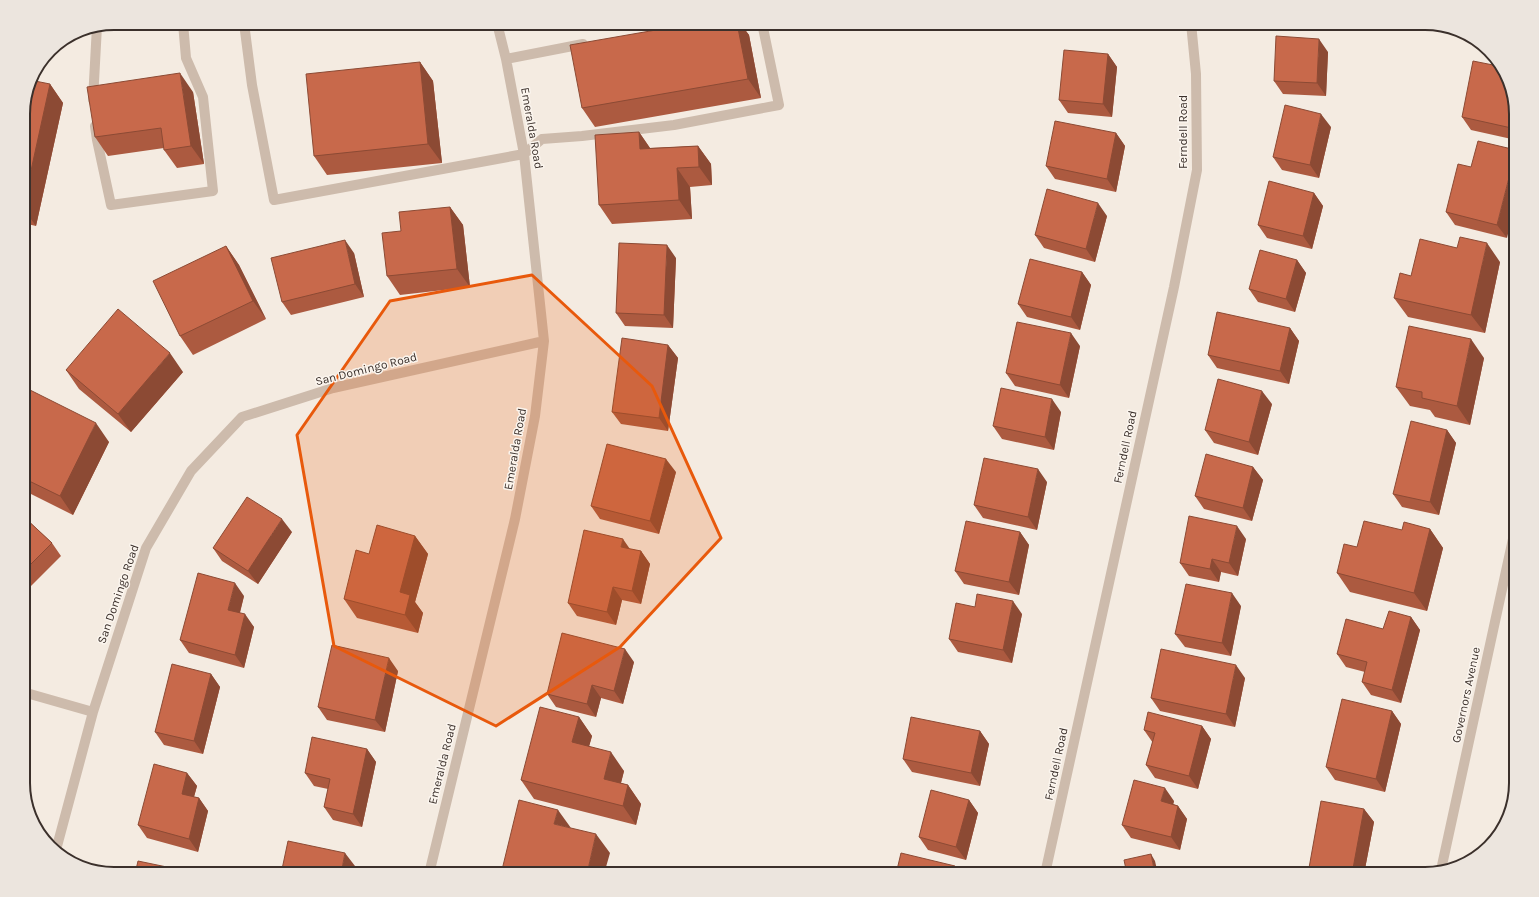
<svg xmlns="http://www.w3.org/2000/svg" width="1539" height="897" viewBox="0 0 1539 897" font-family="Karla,sans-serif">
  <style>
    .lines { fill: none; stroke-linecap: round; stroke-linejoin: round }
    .minor { stroke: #cdbbac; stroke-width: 10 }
    .wall { fill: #ac5a40 }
    .shaded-wall { fill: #8c4a34 }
    .building { fill: #c8694b; stroke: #8c4a34 }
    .marked { fill: #e8590c; fill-opacity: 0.2; stroke: #e8590c; stroke-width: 3; stroke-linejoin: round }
    .labels { text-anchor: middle; stroke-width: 3; stroke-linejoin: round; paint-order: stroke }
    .street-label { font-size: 12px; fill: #3b302b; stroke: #fbf5ee }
    .rim { fill: none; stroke: #3b302b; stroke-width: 2 }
  </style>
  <rect width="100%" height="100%" fill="#f4ebe1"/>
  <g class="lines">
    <!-- minor -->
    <path class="minor" d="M244 23 252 85 274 200 524 154 542 139 582 136 674 125 779 105 762 23
      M665 29 695 23
      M506 59 583 44
      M93 100 97 26
      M95 126 97 140 111 205 213 191 203 97 186 58 183 23
      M23 692 93 712
      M56 850 93 712 146 548 191 471 242 417 333 388 544 341
      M1441 870 1516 525
      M429 874 515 519 535 416 544 341 524 154 506 59 497 23
      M1045 874 1174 287 1197 170 1196 74 1191 23"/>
  </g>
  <!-- wall -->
  <path class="wall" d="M696 23H740L749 35 761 98 595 127 582 108Z
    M1328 52 1326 96 1283 94 1274 81Z
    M1108 54 1117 67 1112 117 1068 113 1059 100Z
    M420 62 433 81 442 163 327 175 314 156Z
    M50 84 63 103 36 226 23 223V108Z
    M193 92 204 164 177 168 164 150V148L108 156 95 137Z
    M1516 108V140L1471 130 1462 117Z
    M1331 127 1319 178 1282 170 1273 157Z
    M639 132 650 148 698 146 711 164 712 185 690 187 692 219 612 224 599 205Z
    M1116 133 1125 146 1116 192 1055 179 1046 166Z
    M1471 167 1507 238 1455 225 1446 212Z
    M1314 193 1323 206 1312 249 1267 238 1258 225Z
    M450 207 463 225 470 287 400 295 387 276 401 231Z
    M1107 216 1095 262 1044 248 1035 235Z
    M226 246 239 265 266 319 193 355 180 336Z
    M354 253 364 297 291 315 282 302Z
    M676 258 673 328 625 326 616 313Z
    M1297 260 1306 273 1295 312 1258 302 1249 289Z
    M1500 262 1485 333 1408 317 1394 298 1411 276Z
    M1082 272 1091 285 1080 330 1027 317 1018 304Z
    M1290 328 1299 341 1289 384 1217 368 1208 355Z
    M668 345 678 358 668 431 621 424 612 412Z
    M1080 346 1069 398 1015 386 1006 373Z
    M1484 358 1470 425 1435 417 1430 410 1410 406 1396 387Z
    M66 370 183 372 131 432 79 389Z
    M23 393 109 442 73 515 23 490Z
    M1272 404 1258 455 1214 443 1205 430Z
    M1061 412 1054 450 1002 439 993 426Z
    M1447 430 1456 443 1439 515 1402 507 1393 494Z
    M1253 467 1263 480 1252 521 1204 509 1195 496Z
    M676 472 659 534 600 519 591 506Z
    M1047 482 1037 530 983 518 974 505Z
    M23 516 52 543 61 556 23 594Z
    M1430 529 1443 548 1427 611 1350 592 1337 573 1357 547 1402 530Z
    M292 532 258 584 222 561 213 548Z
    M1020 532 1029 545 1019 595 964 584 955 571Z
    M415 536 428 554 415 602 423 613 418 633 357 618 344 599 369 554Z
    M1246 539 1238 576 1221 572 1219 582 1189 576 1180 563Z
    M630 549 641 551 650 564 641 604 622 600 616 625 577 616 568 603Z
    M244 596 240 613 254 627 244 668 189 653 180 640Z
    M1241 606 1231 656 1185 647 1175 634Z
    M975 607 1022 614 1012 663 958 652 949 639Z
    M1411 617 1420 630 1401 703 1371 695 1362 682 1365 672 1346 667 1337 654 1383 629Z
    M634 662 623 704 601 698 596 717 556 707 547 694Z
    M398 671 385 732 327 720 318 707Z
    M211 674 220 687 203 754 164 745 155 732Z
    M1245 678 1235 727 1160 711 1151 698Z
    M1392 711 1401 724 1385 792 1335 780 1326 767Z
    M579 717 592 736 589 746 624 771 621 783 628 785 641 804 636 825 534 799 521 780Z
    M1202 726 1211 739 1198 789 1155 778 1146 765 1153 743 1144 730Z
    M980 731 989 744 980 786 912 772 903 759Z
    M367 749 376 762 362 827 333 820 324 807 328 789 314 786 305 773Z
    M187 773 197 786 194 797 199 798 208 811 198 852 147 838 138 825Z
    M969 800 978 813 966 860 928 850 919 837Z
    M1174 801 1173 804 1178 806 1187 819 1180 850 1131 838 1122 825Z
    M1364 809 1374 822 1364 874H1313L1309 868Z"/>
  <!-- shaded-wall -->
  <path class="shaded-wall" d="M737 23H740L749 35 761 98 748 79Z
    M1319 39 1328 52 1326 96 1317 83Z
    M1108 54 1117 67 1112 117 1103 104Z
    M420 62 433 81 442 163 428 144Z
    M180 73 193 92 204 164 191 146Z
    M50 84 63 103 36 226 23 208V207Z
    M1321 114 1331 127 1319 178 1310 165Z
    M639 132 652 151 640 149Z
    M1116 133 1125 146 1116 192 1107 179Z
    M698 146 711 164 712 185 699 167Z
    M1516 150V200L1507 238 1497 225Z
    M677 168 690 187 692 219 679 200Z
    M1314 193 1323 206 1312 249 1303 236Z
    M1098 203 1107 216 1095 262 1086 249Z
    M450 207 463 225 470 287 457 269Z
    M345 240 354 253 364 297 355 284Z
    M1487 243 1500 262 1485 333 1471 315Z
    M667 245 676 258 673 328 664 315Z
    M226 246 239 265 266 319 253 301Z
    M1297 260 1306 273 1295 312 1286 299Z
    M1082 272 1091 285 1080 330 1071 317Z
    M1290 328 1299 341 1289 384 1280 371Z
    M1071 333 1080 346 1069 398 1060 385Z
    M1471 339 1484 358 1470 425 1457 406Z
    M668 345 678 358 668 431 659 418Z
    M170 353 183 372 131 432 118 414Z
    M1262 391 1272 404 1258 455 1249 442Z
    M1052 399 1061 412 1054 450 1045 437Z
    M96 423 109 442 73 515 60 496Z
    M1447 430 1456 443 1439 515 1430 502Z
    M666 459 676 472 659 534 650 521Z
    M1253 467 1263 480 1252 521 1243 508Z
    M1038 469 1047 482 1037 530 1028 517Z
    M282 519 292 532 258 584 248 571Z
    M1237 526 1246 539 1238 576 1229 563Z
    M1430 529 1443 548 1427 611 1414 593Z
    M1020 532 1029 545 1019 595 1009 582Z
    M415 536 428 554 415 602 423 613 418 633 405 615 400 592Z
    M623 539 632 552 621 547Z
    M641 551 650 564 641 604 632 591Z
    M1212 559 1221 572 1219 582 1210 569Z
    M235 583 244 596 237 623 228 610Z
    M613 587 622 600 616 625 607 612Z
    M1232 593 1241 606 1231 656 1222 643Z
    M1013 601 1022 614 1012 663 1003 650Z
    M245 614 254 627 244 668 235 655Z
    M1411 617 1420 630 1401 703 1392 690Z
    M625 649 634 662 623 704 614 691Z
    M389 658 398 671 385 732 375 720Z
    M1236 665 1245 678 1235 727 1226 714Z
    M211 674 220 687 203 754 194 741Z
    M592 685 601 698 596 717 587 704Z
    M1392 711 1401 724 1385 792 1376 779Z
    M579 717 592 736 585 761 572 742Z
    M1202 726 1211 739 1198 789 1189 776Z
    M980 731 989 744 980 786 971 773Z
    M367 749 376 762 362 827 353 814Z
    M611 752 624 771 617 798 604 779Z
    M187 773 197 786 191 807 182 794Z
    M628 785 641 804 636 825 623 806Z
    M1165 788 1174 801 1171 814 1161 801Z
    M199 798 208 811 198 852 189 839Z
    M969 800 978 813 966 860 956 847Z
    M1178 806 1187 819 1180 850 1171 837Z
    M1364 809 1374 822 1364 874H1352Z
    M558 810 571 828 554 824Z
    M596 834 610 853 604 874H587Z
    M345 853 355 866 353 874H341Z
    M1151 854 1155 861 1158 874H1155Z
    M955 866 960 874H953Z"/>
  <!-- building -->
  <path class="building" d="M696 23H737L748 79 582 108 570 45Z
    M1276 36 1319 39 1317 83 1274 81Z
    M1064 50 1108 54 1103 104 1059 100Z
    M1473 61 1503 67 1504 68 1516 108V129L1462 117Z
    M420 62 428 144 314 156 306 74Z
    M180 73 191 146 164 150 161 128 95 137 87 87Z
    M30 80 50 84 23 207V108Z
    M1285 105 1321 114 1310 165 1273 157Z
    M1055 121 1116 133 1107 179 1046 166Z
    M639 132 640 149 698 146 699 167 677 168 679 200 599 205 595 135Z
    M1478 141 1516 150 1497 225 1446 212 1458 164 1471 167Z
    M1269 181 1314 193 1303 236 1258 225Z
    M1047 189 1098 203 1086 249 1035 235Z
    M450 207 457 269 387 276 382 233 401 231 399 212Z
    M1460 237 1487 243 1471 315 1394 298 1400 273 1411 276 1420 239 1457 248Z
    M345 240 355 284 282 302 271 258Z
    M619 243 667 245 664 315 616 313Z
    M226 246 253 301 180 336 153 281Z
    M1260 250 1297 260 1286 299 1249 289Z
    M1030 259 1082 272 1071 317 1018 304Z
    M118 309 170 353 118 414 66 370Z
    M1217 312 1290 328 1280 371 1208 355Z
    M1017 322 1071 333 1060 385 1006 373Z
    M1409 326 1471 339 1457 406 1422 398V392L1396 387Z
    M622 338 668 345 659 418 612 412Z
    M1218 379 1262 391 1249 442 1205 430Z
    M26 388 96 423 60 496 23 478V441L26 435 23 433V393Z
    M1001 388 1052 399 1045 437 993 426Z
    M1411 421 1447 430 1430 502 1393 494Z
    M607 444 666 459 650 521 591 506Z
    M1206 454 1253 467 1243 508 1195 496Z
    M984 458 1038 469 1028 517 974 505Z
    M247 497 282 519 248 571 213 548Z
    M23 516 52 543 23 572Z
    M1189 516 1237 526 1229 563 1212 559 1210 569 1180 563Z
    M966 521 1020 532 1009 582 955 571Z
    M1364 521 1402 530 1404 522 1430 529 1414 593 1337 573 1344 544 1357 547Z
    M377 525 415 536 400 592 410 595 405 615 344 599 356 550 369 554Z
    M584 530 623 539 621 547 641 551 632 591 613 587 607 612 568 603Z
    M198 573 235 583 228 610 245 614 235 655 180 640Z
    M1186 584 1232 593 1222 643 1175 634Z
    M977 594 1013 601 1003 650 949 639 956 603 975 607Z
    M1389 611 1411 617 1392 690 1362 682 1367 662 1337 654 1346 619 1383 629Z
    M562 633 625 649 614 691 592 685 587 704 547 694Z
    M332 645 389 658 375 720 318 707Z
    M1161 649 1236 665 1226 714 1151 698Z
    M172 664 211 674 194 741 155 732Z
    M1342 699 1392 711 1376 779 1326 767Z
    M540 707 579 717 572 742 611 752 604 779 628 785 623 806 521 780Z
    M1148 712 1202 726 1189 776 1146 765 1155 733 1144 730Z
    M911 717 980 731 971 773 903 759Z
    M312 737 367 749 353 814 324 807 330 779 305 773Z
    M154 764 187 773 182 794 199 798 189 839 138 825Z
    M1134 780 1165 788 1161 801 1178 806 1171 837 1122 825Z
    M931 790 969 800 956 847 919 837Z
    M519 800 558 810 554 824 596 834 587 874H501Z
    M1321 801 1364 809 1352 874H1340L1309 868Z
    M288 841 345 853 341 874H281Z
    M901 853 955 866 953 874H896Z
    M1151 854 1155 874H1127L1124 860Z
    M138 861 186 871 185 874H135Z"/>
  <!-- marked area -->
  <path class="marked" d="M532 275 652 386 721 538 620 647 496 726 334 646 297 435 390 301Z"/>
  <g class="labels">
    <!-- street labels -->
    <g class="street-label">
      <text transform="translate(532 128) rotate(80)" y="4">Emeralda Road</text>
      <text transform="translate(1183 132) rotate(-90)" y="4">Ferndell Road</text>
      <text transform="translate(366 369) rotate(-14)" y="4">San Domingo Road</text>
      <text transform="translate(1125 447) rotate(-78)" y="4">Ferndell Road</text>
      <text transform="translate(515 449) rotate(-80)" y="4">Emeralda Road</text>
      <text transform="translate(118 594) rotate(-71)" y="4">San Domingo Road</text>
      <text transform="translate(1466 695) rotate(-78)" y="4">Governors Avenue</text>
      <text transform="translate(442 764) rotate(-76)" y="4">Emeralda Road</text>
      <text transform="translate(1056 764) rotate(-78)" y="4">Ferndell Road</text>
    </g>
  </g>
  <!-- crop -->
  <path d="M0 0H1539V897H0ZM114 30H1425A84 84 0 0 1 1509 114V783A84 84 0 0 1 1425 867H114A84 84 0 0 1 30 783V114A84 84 0 0 1 114 30Z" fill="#ece5de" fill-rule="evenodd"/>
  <path class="rim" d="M114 30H1425A84 84 0 0 1 1509 114V783A84 84 0 0 1 1425 867H114A84 84 0 0 1 30 783V114A84 84 0 0 1 114 30Z"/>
</svg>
